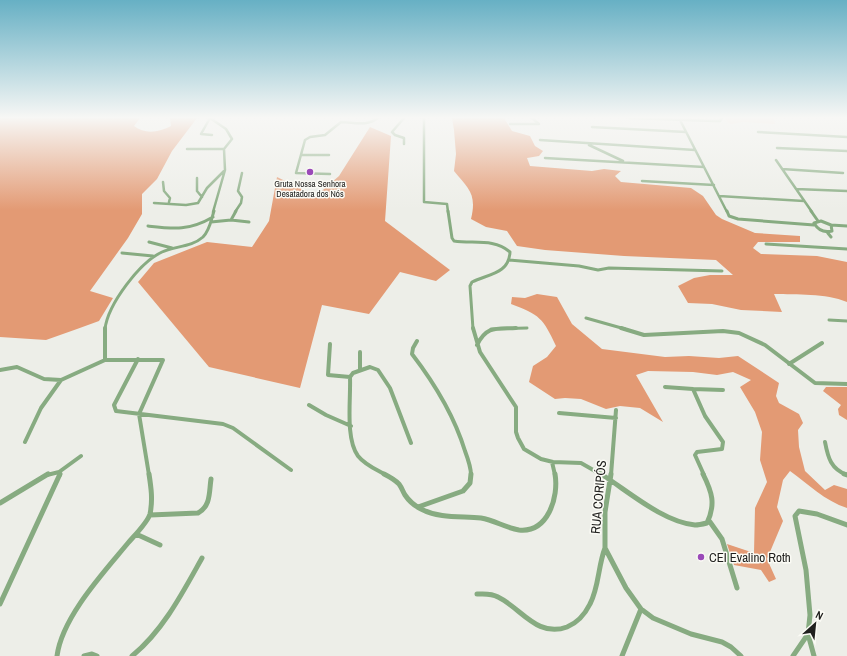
<svg xmlns="http://www.w3.org/2000/svg" width="847" height="656" viewBox="0 0 847 656" font-family="'Archivo Narrow',sans-serif">
  <style>
    .green { fill: #f8d7c6 }
    .forest { fill: #e39a74 }
    .lines { fill: none; stroke-linecap: round; stroke-linejoin: round }
    .street-far3 { stroke: #87ab81; stroke-width: 2.5 }
    .street-far2 { stroke: #87ab81; stroke-width: 3 }
    .street-far1 { stroke: #87ab81; stroke-width: 4 }
    .street { stroke: #87ab81; stroke-width: 5 }
    .poi-dot { fill: #9a49b8; stroke: #fbfbf5; stroke-width: 1.5 }
    .labels { text-anchor: middle; stroke-width: 3; stroke-linejoin: round; paint-order: stroke }
    .far-poi-label { font-size: 9px; fill: #20201e; stroke: #fbfbf5 }
    .near-street-label { font-size: 13px; fill: #20201e; stroke: #fbfbf5 }
    .near-poi-label { font-size: 13px; fill: #20201e; stroke: #fbfbf5; text-anchor: start }
  </style>
  <rect width="100%" height="100%" fill="#edeee8"/>
  <!-- green -->
  <path class="green" d="M725 118H774L775 124 743 122 731 124 727 122Z"/>
  <!-- forest -->
  <path class="forest" d="M0 118H140L134 126C145 135 160 132 171 126L170 118H197L172 151 157 179 142 194V214L128 238 90 291 113 298 99 321 77 329 46 340 0 337Z
    M504 118 512 131 530 136 535 146 543 151 539 156 527 158 530 166 592 171 604 169 621 171 615 176 621 182 691 188 703 196 716 215 722 219 755 233 800 236V242H758L753 248 761 254 817 256 847 262V302C825 293 797 295 774 294L782 312 741 310 712 304 688 303 678 286 694 278 710 275H733L716 260 624 256 545 250 517 246 507 231 486 227 471 219C477 194 469 189 454 171L456 154 454 130 452 118Z
    M370 127 391 136 385 221 450 270 436 281 400 272 369 314 322 305 300 388 209 367 138 282 154 263 207 242 252 247 269 221 277 177 316 196 339 176Z
    M537 294 557 297 572 324 602 349 665 357 689 356 719 358 738 356 779 383 776 396 779 403 799 414 803 423 798 430 799 447 805 471 825 490 834 485 847 489V508C825 501 808 484 790 471L783 480 777 507 783 521 767 559 776 579 769 582 761 570 734 565 727 544 754 553 755 508 767 482 760 460 762 432 755 412 740 387 751 380 733 372 717 375 693 372 648 371 636 375 663 422 640 408 620 406 606 409 581 399 565 398 555 399 529 382 533 366 547 357 556 346C543 318 540 315 511 304L512 297 525 298Z
    M826 387H847V420L839 415 838 409 841 405 823 391Z"/>
  <g class="lines">
    <!-- street-far3 -->
    <path class="street-far3" d="M210 118 201 134 212 135
      M210 118 226 129 232 139 224 149 225 170 213 212
      M404 118 392 132 395 135 404 138V144
      M424 118V202L447 204 448 212
      M630 118 714 121H720L722 118
      M680 120 727 212
      M510 124H539L532 118
      M592 127 686 132
      M758 132 847 137
      M540 140 695 150
      M589 145 623 161
      M777 148 847 151
      M187 149H224
      M301 155H329
      M545 158 704 167
      M776 160 812 212
      M782 169 843 173
      M330 174 296 173 305 140 310 137 325 135 341 122C354 122 366 127 378 118
      M197 178V191L202 197
      M642 181 714 185
      M163 182 164 191 170 198 169 202
      M796 189 847 191
      M719 196 804 201
      M154 203 186 205 198 203 207 188 224 171
      M235 212 241 203 242 197 238 191 242 173"/>
    <!-- street-far2 -->
    <path class="street-far2" d="M448 211 452 238 454 241C473 244 494 238 510 252 509 274 488 274 472 282L470 286 473 329
      M727 211 729 216 738 219 814 225
      M811 211 818 221
      M231 220 236 211
      M821 221 831 225 832 231C824 233 818 230 814 223Z
      M211 222 231 220 249 222
      M831 225 847 226
      M148 226C174 229 189 231 213 217
      M827 232 831 237
      M149 242 172 248
      M766 244 847 249
      M122 253 153 256
      M509 260 579 266 598 270 609 268 722 271
      M586 318 625 329
      M829 320 847 321
      M105 329C108 304 140 262 162 252 175 246 192 247 203 237 210 230 211 220 214 211
      M491 329 527 328"/>
    <!-- street-far1 -->
    <path class="street-far1" d="M105 328V360
      M473 328 480 352 516 407V432L518 438 524 449 541 459 553 462 581 463 602 475
      M621 328 644 335 723 331 739 333 765 345 815 383 847 384
      M417 341 413 348 412 354C435 384 454 415 465 451 468 459 471 467 471 475
      M330 344 328 375 350 377
      M477 345C487 325 497 329 516 328
      M360 352V370
      M138 359 114 405 116 411 223 424 233 428 291 470
      M789 364 822 343
      M0 370 17 367 44 379 61 380 105 360H163L139 414 149 475
      M665 387 693 389
      M309 405 326 415 351 426
      M559 413 616 418
      M25 442 41 408 61 380
      M825 442C828 458 831 469 847 475
      M552 462 555 475
      M59 472 60 475
      M47 475 59 472 81 456
      M386 475C377 470 365 465 358 456 345 438 351 399 350 377L353 373 370 367 378 370 390 388 411 443
      M611 475 616 410
      M704 475 695 455 697 452 722 449 723 442 705 416 693 389 723 390"/>
    <!-- street -->
    <path class="street" d="M384 474C390 477 395 480 399 484 402 488 403 492 405 495 409 501 415 506 421 509 440 519 461 516 481 518 494 520 506 528 519 530 548 533 559 497 555 474
      M601 474C628 491 663 522 695 525 699 525 703 524 707 523 716 504 712 492 703 474
      M611 474 605 512V548L626 588 641 609 653 618 691 634 722 642 731 647 741 656
      M844 474 847 475
      M0 503 48 474
      M418 507 463 491 470 483 471 474
      M150 515 198 513C211 506 209 492 211 479
      M710 522 722 539 737 588
      M136 534 160 545
      M477 594C485 594 491 593 498 597 521 608 537 638 567 627 577 623 585 614 590 604 599 587 598 566 605 548
      M0 604 60 474
      M808 634 814 656
      M57 656C62 617 104 572 128 543 134 536 148 522 150 514 153 500 151 487 149 474
      M84 656 92 654 97 656
      M132 656C163 631 183 592 202 558
      M622 656 641 609
      M793 656 808 634 810 615 806 570 795 516 799 511 817 514 847 525"/>
  </g>
  <!-- sky -->
  <linearGradient id="sky" x2="0" y2="1"><stop stop-color="#67b0c4"/><stop offset="0.56" stop-color="#f7f7f5"/><stop offset="1" stop-color="#f7f7f5" stop-opacity="0"/></linearGradient>
  <rect width="847" height="210" fill="url(#sky)"/>
  <!-- markers -->
  <g class="poi-dot">
    <circle cx="310" cy="172" r="4"/>
    <circle cx="701" cy="557" r="4"/>
  </g>
  <g class="labels">
    <!-- far-poi labels -->
    <g class="far-poi-label">
      <text x="310" y="187">Gruta Nossa Senhora<tspan x="310" dy="10">Desatadora dos Nós</tspan></text>
    </g>
    <!-- near-street labels -->
    <g class="near-street-label">
      <text transform="translate(598 497) rotate(-85)" y="5">RUA CORIPÓS</text>
    </g>
    <!-- near-poi labels -->
    <g class="near-poi-label">
      <text x="709" y="562">CEI Evalino Roth</text>
    </g>
  </g>
  <!-- north arrow -->
  <g transform="translate(815 624) rotate(27)" stroke="#fbfbf5" stroke-width="3" paint-order="stroke">
  <path d="M0-3L7 15L0 10L-7 15Z" fill="#20201e"/>
  <text y="-6" font-size="11" font-weight="bold" text-anchor="middle" fill="#20201e">N</text>
  </g>
</svg>
